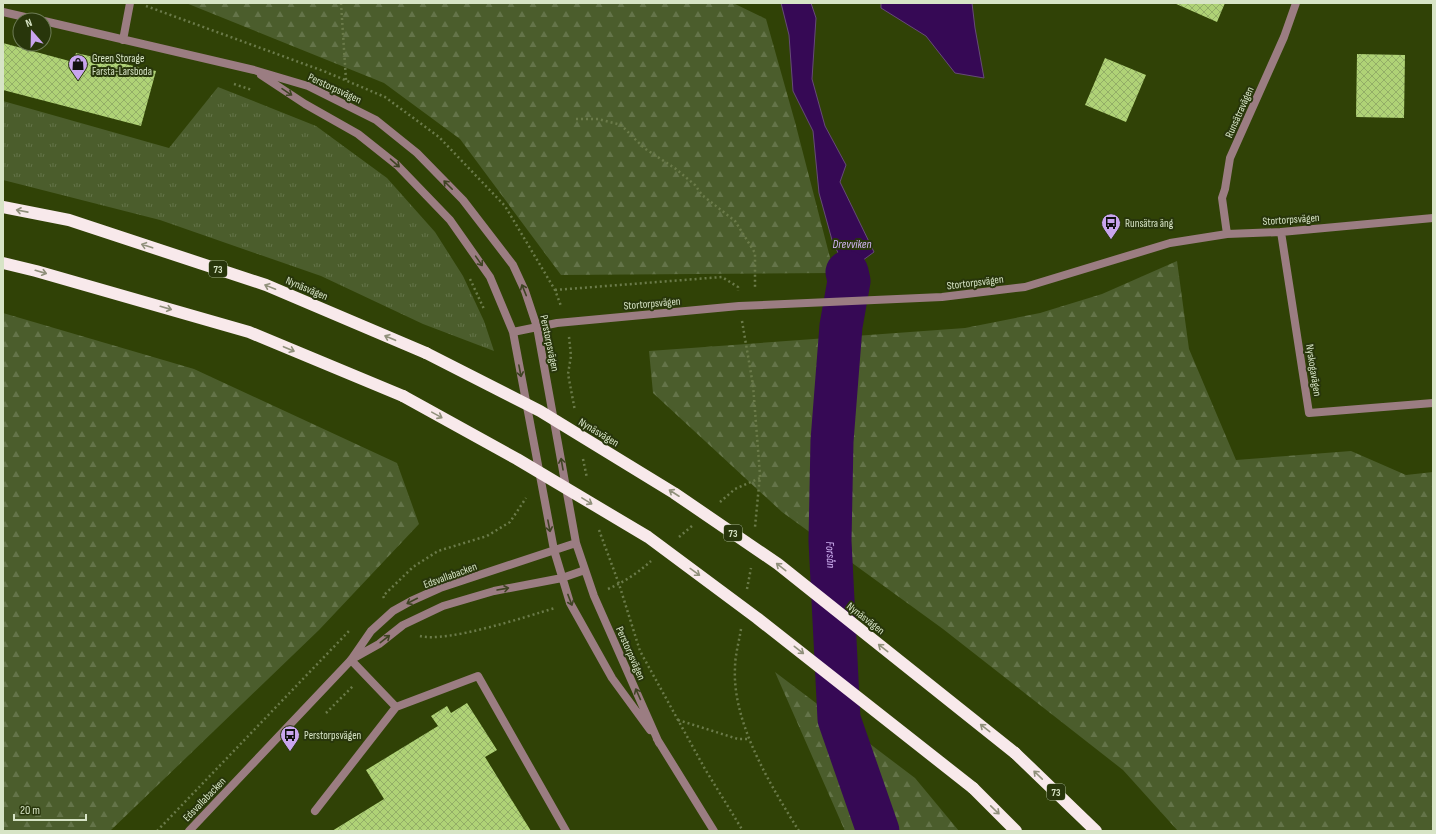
<svg xmlns="http://www.w3.org/2000/svg" width="1436" height="834" viewBox="0 0 1436 834" font-family="'Sofia Sans Condensed',sans-serif">
  <style>
    .grass { fill: url(#grass-tufts) }
    .forest { fill: url(#forest-firs) }
    .water { fill: #360955; stroke: #664b77 }
    .lines { fill: none; stroke-linecap: round; stroke-linejoin: round }
    .river { stroke: #360955; stroke-width: 43 }
    .building { fill: url(#building-cross-hatch) }
    .path { stroke: #6b7b4a; stroke-width: 2.5; stroke-dasharray: 2 3; stroke-linecap: butt }
    .service { stroke: #9b7d82; stroke-width: 8 }
    .minor { stroke: #9b7d82; stroke-width: 8 }
    .motorway { stroke: #f8e9eb; stroke-width: 12 }
    .motorway-bridge { stroke: #f8e9eb; stroke-width: 12 }
    .oneway { stroke: #3f4423 }
    .oneway2 { stroke: #90907b }
    .labels { text-anchor: middle; stroke-width: 4; stroke-linejoin: round; paint-order: stroke }
    .shield { fill: #28360b; stroke: #a2b08e; stroke-width: 1 }
    .shield-label { font-size: 10px; font-weight: bold; fill: #d7e4c6 }
    .poi-label { font-size: 11px; fill: #d7e4c6; stroke: #28360b; text-anchor: start }
    .street-label { font-size: 11px; fill: #d7e4c6; stroke: #28360b }
    .water-label { font-size: 12px; font-style: italic; fill: #d2b4f4; stroke: #28360b }
  </style>
  <defs>
    <pattern id="grass-tufts" width="24" height="20" patternUnits="userSpaceOnUse"><rect width="24" height="20" fill="#4b5d2c"/><path d="M3 7l-1-3M5 7V3M7 7l1-3M15 17l-1-3M17 17v-4M19 17l1-3" fill="none" stroke="#647449"/></pattern>
    <pattern id="forest-firs" width="22" height="20" patternUnits="userSpaceOnUse"><rect width="22" height="20" fill="#4b5d2c"/><path d="M5 1l3.5 6h-7zM16 11l3.5 6h-7z" fill="#647449"/></pattern>
    <pattern id="building-cross-hatch" width="8" height="8" patternUnits="userSpaceOnUse"><rect width="8" height="8" fill="#afd276"/><path d="M0 0l8 8M0 8l8-8" fill="none" stroke="#93ae67"/></pattern>
  </defs>
  <rect width="100%" height="100%" fill="#304206"/>
  <!-- grass -->
  <path class="grass" d="M218 87 316 126 387 178 435 232 463 276 484 321 494 351 423 324 321 276 160 220 3 180V101L169 148Z"/>
  <!-- forest -->
  <path class="forest" d="M186 3H733L766 19 795 122 834 273 561 275 460 139 384 83Z
    M1177 261 1189 349 1236 460 1351 451 1406 475 1433 472V831H1178L1123 770 943 629 782 512 653 393 649 351 965 328 1040 313 1102 294Z
    M3 313 194 369 397 463 419 524 319 630 110 831H3Z
    M775 672 915 778 959 831H845Z"/>
  <!-- water -->
  <path class="water" d="M781 3H811L816 18 812 79 825 126 846 165 840 182 874 252 847 272 832 240 819 193 813 131 793 91 789 35Z
    M881 3H972L975 28 984 78 955 73 926 36 881 8Z"/>
  <g class="lines">
    <!-- river -->
    <path class="river" id="s1" d="M847 272 849 281 841 326 832 441 830 541 839 719 878 831"/>
  </g>
  <!-- building -->
  <path class="building" d="M1174 3H1225L1217 22Z
    M3 43 73 62 76 53 156 71 141 126 3 90Z
    M1357 54 1405 55 1404 118 1356 117Z
    M1105 58 1146 75 1126 122 1085 105Z
    M467 703 497 750 485 757 531 831H332L384 799 366 770 438 726 431 716 447 706 451 713Z"/>
  <g class="lines">
    <!-- path -->
    <path class="path" d="M341 3 346 80
      M146 6 326 72 385 97 439 137 505 206 555 290 561 306
      M234 84 252 90
      M576 119H598L621 125 644 148 676 169 695 185 702 195 735 221 755 253V288
      M470 279 484 309
      M555 290 722 277 738 287V291
      M742 321 753 385 760 475 755 527
      M569 337 571 356 568 374 575 411
      M583 459 587 478
      M720 502 735 489 760 478
      M599 530 619 584 640 651 705 769 743 831
      M679 537 692 526
      M608 589C624 582 638 573 651 561
      M747 589 751 568
      M384 598 383 596 413 567 438 551 487 536 510 522 526 498
      M741 629C739 642 735 655 735 668 732 723 771 786 799 831
      M420 636C447 643 525 617 555 608
      M326 713 354 685
      M678 720 738 739H748
      M157 831 349 631"/>
    <!-- service -->
    <path class="service" d="M396 707 478 676 566 831
      M315 811 396 707 351 660"/>
    <!-- minor -->
    <path class="minor" d="M3 12 38 20
      M44 21 254 70 308 86 376 120 417 153 463 200 513 265 525 291 537 327 576 543 594 596 659 743
      M123 40 130 3
      M261 75 305 104 358 134 397 165 450 220 490 277 513 332 554 550 570 603 612 678 650 730
      M1281 232 1309 413 1433 403
      M1227 234 1222 198 1225 189 1230 158 1284 37 1296 3
      M513 332 557 323 739 306 942 297 1025 287 1170 243 1227 234 1281 232 1433 218
      M354 658 379 644 403 625 443 606 494 591 562 578 585 570
      M657 739 714 831
      M189 831 351 660 371 631 393 611 411 601 440 588 576 543"/>
    <!-- motorway -->
    <path class="motorway" d="M3 207 69 220 266 285 426 353
      M3 263 36 271 249 332 403 396
      M1015 753 1096 831
      M973 788 1016 831"/>
    <!-- motorway-bridge -->
    <path class="motorway-bridge" d="M426 353 540 411 674 493 778 564 1015 753
      M403 396 517 459 648 537 757 618 973 788"/>
  </g>
  <!-- one-way arrows -->
  <defs><path id="oneway-shaft" d="M-6 0H5M1.5-3L5.5 0L1.5 3" fill="none" stroke-width="1.6" stroke-linecap="round" stroke-linejoin="round"/></defs>
  <g class="oneway">
    <use href="#oneway-shaft" transform="translate(287 92) rotate(34)"/>
    <use href="#oneway-shaft" transform="translate(395 163) rotate(41)"/>
    <use href="#oneway-shaft" transform="translate(448 185) rotate(-135)"/>
    <use href="#oneway-shaft" transform="translate(479 261) rotate(55)"/>
    <use href="#oneway-shaft" transform="translate(524 290) rotate(-112)"/>
    <use href="#oneway-shaft" transform="translate(520 371) rotate(79)"/>
    <use href="#oneway-shaft" transform="translate(562 464) rotate(-100)"/>
    <use href="#oneway-shaft" transform="translate(549 526) rotate(79)"/>
    <use href="#oneway-shaft" transform="translate(503 589) rotate(-10)"/>
    <use href="#oneway-shaft" transform="translate(570 600) rotate(69)"/>
    <use href="#oneway-shaft" transform="translate(412 601) rotate(153)"/>
    <use href="#oneway-shaft" transform="translate(385 639) rotate(-38)"/>
    <use href="#oneway-shaft" transform="translate(638 694) rotate(-114)"/>
  </g>
  <g class="oneway2">
    <use href="#oneway-shaft" transform="translate(22 211) rotate(-169)"/>
    <use href="#oneway-shaft" transform="translate(147 246) rotate(-162)"/>
    <use href="#oneway-shaft" transform="translate(41 272) rotate(16)"/>
    <use href="#oneway-shaft" transform="translate(270 287) rotate(-158)"/>
    <use href="#oneway-shaft" transform="translate(166 308) rotate(16)"/>
    <use href="#oneway-shaft" transform="translate(390 338) rotate(-157)"/>
    <use href="#oneway-shaft" transform="translate(289 349) rotate(23)"/>
    <use href="#oneway-shaft" transform="translate(437 415) rotate(29)"/>
    <use href="#oneway-shaft" transform="translate(674 493) rotate(-147)"/>
    <use href="#oneway-shaft" transform="translate(587 501) rotate(31)"/>
    <use href="#oneway-shaft" transform="translate(781 567) rotate(-142)"/>
    <use href="#oneway-shaft" transform="translate(695 572) rotate(36)"/>
    <use href="#oneway-shaft" transform="translate(883 648) rotate(-142)"/>
    <use href="#oneway-shaft" transform="translate(799 650) rotate(38)"/>
    <use href="#oneway-shaft" transform="translate(985 728) rotate(-142)"/>
    <use href="#oneway-shaft" transform="translate(1038 775) rotate(-136)"/>
    <use href="#oneway-shaft" transform="translate(995 810) rotate(44)"/>
  </g>
  <!-- icons -->
  <defs>
    <g id="shop-pin" transform="scale(1)"><path d="M0 17L-7.5 6A9.5 9.5 0 1 1 7.5 6Z" fill="#c9a5ee" stroke="#28360b"/><path d="M-5-2.5h2.3a2.7 3.5 0 0 1 5.4 0H5L5.5 6h-11ZM-1.5-2.5h3a1.5 2.3 0 0 0-3 0Z" fill="#111"/></g>
    <g id="bus-pin" transform="scale(1)"><path d="M0 17L-7.5 6A9.5 9.5 0 1 1 7.5 6Z" fill="#c9a5ee" stroke="#28360b"/><path d="M-5-6H5V4H4V6H2V4H-2V6H-4V4H-5ZM-3.5-4V0h7V-4ZM-3.5 1.2v1.5H-2V1.2ZM2 1.2v1.5H3.5V1.2Z" fill="#111"/></g>
  </defs>
  <g fill-rule="evenodd">
    <use href="#shop-pin" x="78" y="64"/>
    <use href="#bus-pin" x="1111" y="223"/>
    <use href="#bus-pin" x="290" y="735"/>
  </g>
  <g class="labels">
    <!-- shield labels -->
    <g class="shield">
      <rect x="209" y="261" width="18" height="16" rx="3"/>
      <rect x="724" y="525" width="18" height="16" rx="3"/>
      <rect x="1047" y="784" width="18" height="16" rx="3"/>
    </g>
    <g class="shield-label">
      <text x="218" y="273">73</text>
      <text x="733" y="537">73</text>
      <text x="1056" y="796">73</text>
    </g>
    <!-- poi labels -->
    <g class="poi-label">
      <text x="92" y="62">Green Storage<tspan x="92" dy="13">Farsta-Larsboda</tspan></text>
      <text x="1125" y="227">Runsätra äng</text>
      <text x="304" y="739">Perstorpsvägen</text>
    </g>
    <!-- street labels -->
    <g class="street-label">
      <text transform="translate(335 88) rotate(25)" y="4">Perstorpsvägen</text>
      <text transform="translate(1239 112) rotate(-66)" y="4">Runsätravägen</text>
      <text transform="translate(1291 219) rotate(-4)" y="4">Stortorpsvägen</text>
      <text transform="translate(975 282) rotate(-7)" y="4">Stortorpsvägen</text>
      <text transform="translate(307 288) rotate(23)" y="4">Nynäsvägen</text>
      <text transform="translate(652 303) rotate(-5)" y="4">Stortorpsvägen</text>
      <text transform="translate(550 343) rotate(78)" y="4">Perstorpsvägen</text>
      <text transform="translate(1314 370) rotate(81)" y="4">Nyskogavägen</text>
      <text transform="translate(599 432) rotate(31)" y="4">Nynäsvägen</text>
      <text transform="translate(450 575) rotate(-20)" y="4">Edsvallabacken</text>
      <text transform="translate(866 618) rotate(38)" y="4">Nynäsvägen</text>
      <text transform="translate(631 653) rotate(66)" y="4">Perstorpsvägen</text>
      <text transform="translate(204 799) rotate(-46)" y="4">Edsvallabacken</text>
    </g>
    <!-- water labels -->
    <g class="water-label">
      <text x="852" y="248">Drevviken</text>
      <text dy="4" stroke="none"><textPath href="#s1" startOffset="284">Forsån</textPath></text>
    </g>
  </g>
  <!-- border -->
  <rect width="1436" height="834" fill="none" stroke="#d7e4c6" stroke-width="8"/>
  <!-- north arrow -->
  <g transform="translate(32 32) rotate(340)"><circle r="19" fill="#28360b" stroke="#6e7c56"/>
  <path d="M0-3L7 15L0 10L-7 15Z" fill="#c9a5ee"/>
  <text y="-6" font-size="11" font-weight="bold" text-anchor="middle" fill="#d7e4c6">N</text>
  </g>
  <!-- scale -->
  <path d="M14 814v6h72v-6" fill="none" stroke="#d7e4c6" stroke-width="2"/>
  <text x="20" y="814" font-size="12" fill="#d7e4c6" stroke="#28360b" stroke-width="3" paint-order="stroke">20 m</text>
</svg>
